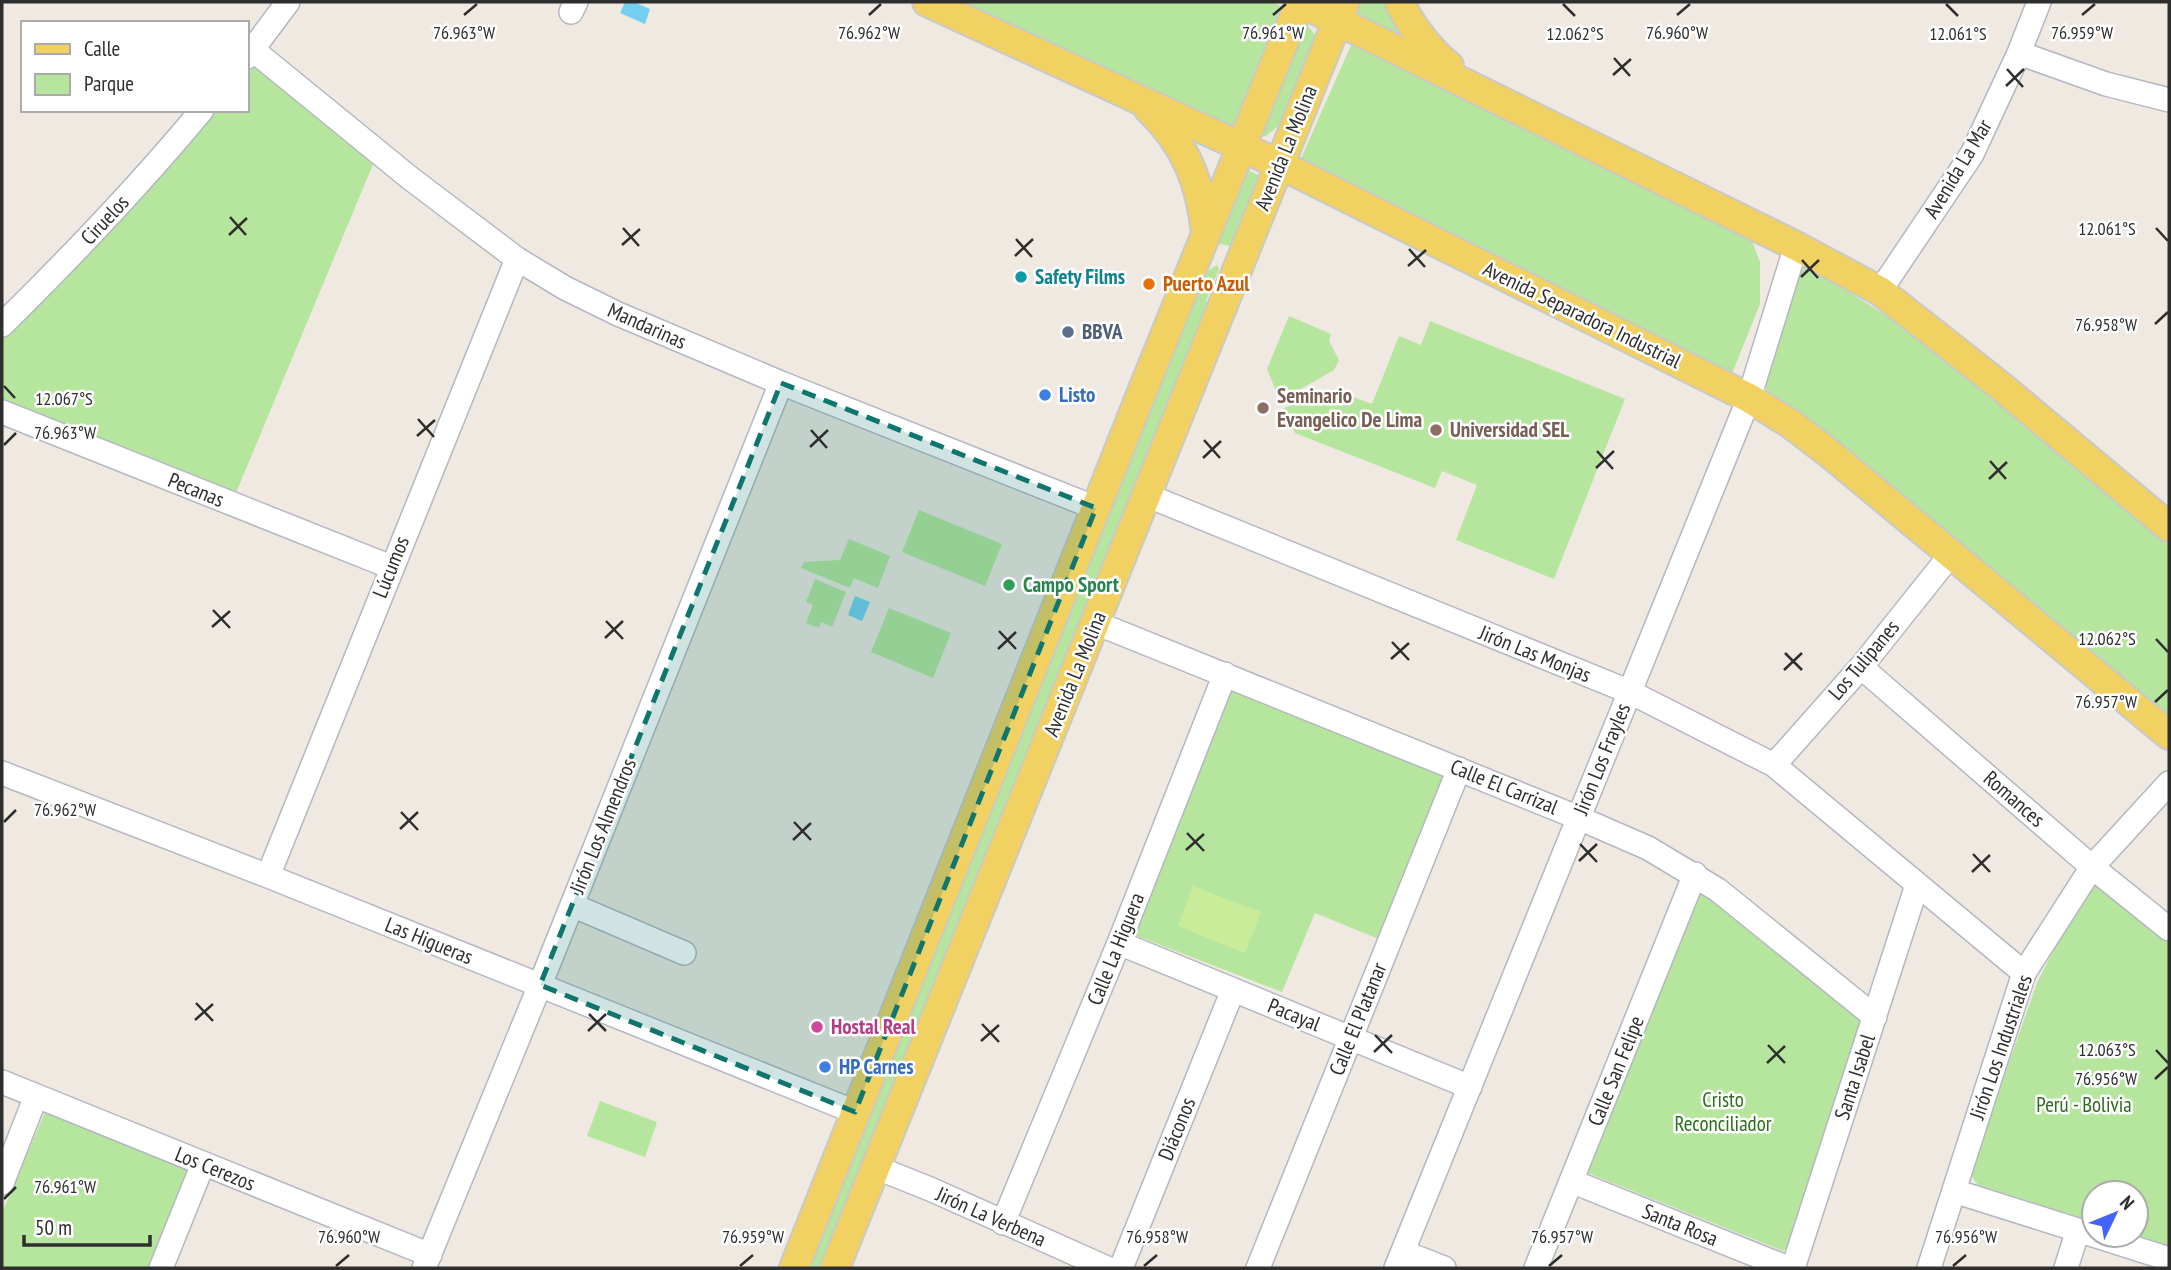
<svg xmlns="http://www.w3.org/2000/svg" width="2171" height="1270" viewBox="0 0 2171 1270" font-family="'PT Sans Narrow',sans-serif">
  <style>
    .green { fill: #b6e59e }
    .pitch { fill: #c9ec9a }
    .water { fill: #75cff0 }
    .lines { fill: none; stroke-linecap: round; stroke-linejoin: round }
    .minor-casing { stroke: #b4b7c1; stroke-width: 26 }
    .major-casing { stroke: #c9c9c9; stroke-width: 32 }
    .minor { stroke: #fff; stroke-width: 23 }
    .major { stroke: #f2d163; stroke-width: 28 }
    .marked { fill: #0f766e; fill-opacity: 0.2; stroke: #0f766e; stroke-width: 5; stroke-dasharray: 14 9; stroke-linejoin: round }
    .ticks { fill: none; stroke: #2e2e2e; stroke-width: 2.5 }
    .culture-dot { fill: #0f9aa8; stroke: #fff; stroke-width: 2.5 }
    .food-dot { fill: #e8710a; stroke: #fff; stroke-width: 2.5 }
    .service-dot { fill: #5c6f8a; stroke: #fff; stroke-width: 2.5 }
    .shop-dot { fill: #3f7fe0; stroke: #fff; stroke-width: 2.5 }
    .education-dot { fill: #8d6e63; stroke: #fff; stroke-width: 2.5 }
    .leisure-dot { fill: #2e9e5b; stroke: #fff; stroke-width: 2.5 }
    .hotel-dot { fill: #d1479c; stroke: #fff; stroke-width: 2.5 }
    .labels { text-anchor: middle; stroke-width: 5; stroke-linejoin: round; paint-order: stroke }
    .street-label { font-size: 21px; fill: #2e2e2e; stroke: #fff }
    .culture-label { font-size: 21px; font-weight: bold; fill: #0d838f; stroke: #fff; text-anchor: start }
    .food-label { font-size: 21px; font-weight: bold; fill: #c56008; stroke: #fff; text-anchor: start }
    .service-label { font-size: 21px; font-weight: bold; fill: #4e5e75; stroke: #fff; text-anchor: start }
    .shop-label { font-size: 21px; font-weight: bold; fill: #366cbe; stroke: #fff; text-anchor: start }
    .education-label { font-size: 21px; font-weight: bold; fill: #785e54; stroke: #fff; text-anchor: start }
    .leisure-label { font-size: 21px; font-weight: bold; fill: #27864d; stroke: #fff; text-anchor: start }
    .hotel-label { font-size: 21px; font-weight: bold; fill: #b23c85; stroke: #fff; text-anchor: start }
    .park-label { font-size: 21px; fill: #2c6e1b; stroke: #fff }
    .ticks-label { font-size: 18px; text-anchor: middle; fill: #2e2e2e; stroke: #fff; stroke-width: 5; stroke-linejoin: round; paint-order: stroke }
  </style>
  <rect width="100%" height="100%" fill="#efe9e1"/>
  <!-- green -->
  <path class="green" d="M946 2H1272L1286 8 1236 137Z
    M1360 2H1384L1400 27 1431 59 1353 21Z
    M1305 22 1315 35 1314 43 1278 126 1266 136 1259 137Z
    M1352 43 1749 233 1760 262V304L1731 376 1299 163Z
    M250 60 374 162 233 500 2 407V332L209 110H247V64Z
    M1244 168 1262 177 1232 247 1221 244 1210 246Z
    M1217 265 1219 269 1206 301 1209 305 824 1268H807L1202 274Z
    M1807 266 1919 336 2169 543V721L1846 448 1767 391 1760 370 1791 278Z
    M1289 316 1331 334 1329 341 1339 360 1334 370 1280 401 1267 369Z
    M1430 321 1625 399 1554 579 1456 540 1477 485 1442 471 1435 488 1295 433 1284 408 1332 389 1372 404 1399 336 1421 345Z
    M919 510 1002 544 985 586 902 552Z
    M849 539 890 556 878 588 854 578 850 588 801 568 804 562 840 560Z
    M815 579 846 592 832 627 821 622 819 628 806 623 813 605 806 602Z
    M889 608 951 633 933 678 871 652Z
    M1228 689 1446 774 1379 939 1315 913 1282 992 1132 934Z
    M2096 880 2169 935V1246L2136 1235V1193H2094V1222L1978 1185 1970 1174 2037 983 2062 933Z
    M1700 887 1867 1012 1790 1245 1783 1251 1585 1172Z
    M600 1101 657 1122 645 1157 587 1136Z
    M45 1112 192 1169 153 1268H2V1213Z"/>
  <!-- pitch -->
  <path class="pitch" d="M1193 886 1261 912 1245 953 1178 926Z"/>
  <!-- water -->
  <path class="water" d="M625 2H634L650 9 645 24 620 13Z
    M855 596 870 602 862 621 848 615Z"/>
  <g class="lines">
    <!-- minor casing -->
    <g class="minor-casing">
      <path id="minor" d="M571 12 576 2
        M253 50 410 178 517 259 565 288 618 314 781 383 1096 508
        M2019 53 2106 84 2169 100
        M247 57 288 2
        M1880 291 1972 154 2019 53 2039 2
        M2 325C72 256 139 186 202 110
        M2 412 391 567
        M1146 495 1630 692 1774 765 2024 973
        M1096 623 1579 818 1648 848 1718 890 1875 1017
        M1861 667 2092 867 2169 929
        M1774 765 1861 667 1952 553
        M2 773 268 876 855 1112
        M268 876 517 259
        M572 905 684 953
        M1119 943 1470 1087
        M2 1082 430 1255
        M875 1167 930 1189 1107 1268
        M1571 1181 1788 1268
        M2 1183 36 1096
        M1954 1191 2169 1259
        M1003 1223 1119 943 1225 674
        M1403 1252 1444 1268
        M161 1268 203 1164
        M424 1268 540 985 781 383
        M1121 1268 1233 990
        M1258 1268 1459 769
        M1396 1268 1749 398 1796 246
        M1536 1268 1695 874
        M1793 1268 1917 885
        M1929 1268 2024 973 2092 867 2169 783
        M2066 1268 2078 1230"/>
    </g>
    <!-- major casing -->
    <g class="major-casing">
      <path id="major" d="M927 2 1279 164 1749 398 1791 424 1829 453 2169 735
        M1299 2 1796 246 1880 291 1998 384 2169 527
        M1399 2C1412 27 1427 48 1449 66
        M1148 108C1186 145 1200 181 1206 233
        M794 1268 1142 392 1300 2
        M835 1268 1345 2"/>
    </g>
    <!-- minor -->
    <use href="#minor" class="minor"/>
    <!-- major -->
    <use href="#major" class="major"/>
  </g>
  <!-- marked area -->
  <path class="marked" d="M781 383 1096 508 855 1112 540 985Z"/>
  <!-- ticks -->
  <path class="ticks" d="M1563 4 1575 16M1946 4 1958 16M464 15 477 4M869 15 881 4M1273 15 1286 4M1677 15 1690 4M2082 15 2095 4M1614 58 1630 76M2007 69 2023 87M1613 75 1631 59M2006 86 2024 69M230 217 246 235M623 228 639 246M2156 228 2168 241M229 235 247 218M1016 239 1032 257M622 245 640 229M1409 249 1425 267M1015 256 1033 239M1802 260 1818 278M1408 266 1426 250M1801 277 1819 260M2155 324 2168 312M4 386 15 398M418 419 434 437M811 430 827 448M417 436 435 420M1204 440 1220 458M4 445 16 433M810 447 828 430M1597 451 1613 469M1203 458 1221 441M1990 461 2006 479M1596 468 1614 451M1989 479 2007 462M213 610 230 628M606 621 623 639M212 627 230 611M999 631 1016 649M605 638 623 621M2156 639 2168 652M1392 642 1409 660M998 649 1016 632M1785 653 1802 670M1391 659 1409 643M1784 670 1802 653M2155 702 2168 690M401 812 418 830M4 822 16 810M794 822 811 840M400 829 418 812M1187 833 1204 851M793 840 811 823M1580 844 1597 862M1186 850 1204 834M1973 854 1990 872M1579 861 1597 844M1972 872 1990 855M196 1003 213 1021M589 1014 606 1031M195 1020 213 1004M982 1024 999 1042M588 1031 606 1014M1375 1035 1392 1053M981 1041 999 1025M1768 1045 1785 1063M2156 1050 2168 1063M1374 1052 1392 1035M1767 1063 1785 1046M2155 1079 2168 1067M4 1199 16 1187M336 1266 349 1255M740 1266 753 1255M1144 1266 1157 1255M1549 1266 1562 1255M1953 1266 1966 1255"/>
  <!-- markers -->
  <circle class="culture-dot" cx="1021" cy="277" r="7"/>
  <circle class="food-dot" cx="1149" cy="284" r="7"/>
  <circle class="service-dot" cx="1068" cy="332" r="7"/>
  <g class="shop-dot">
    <circle cx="1045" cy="395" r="7"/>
    <circle cx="825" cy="1067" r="7"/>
  </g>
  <g class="education-dot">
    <circle cx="1263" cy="408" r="7"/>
    <circle cx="1436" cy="430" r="7"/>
  </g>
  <circle class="leisure-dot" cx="1009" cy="585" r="7"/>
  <circle class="hotel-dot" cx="817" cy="1027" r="7"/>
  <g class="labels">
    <!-- street labels -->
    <g class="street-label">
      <text transform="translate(1286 148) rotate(-68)" y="7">Avenida La Molina</text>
      <text transform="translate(1958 169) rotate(-59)" y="7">Avenida La Mar</text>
      <text transform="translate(105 220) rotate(-47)" y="7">Ciruelos</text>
      <text transform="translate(1582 315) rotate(26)" y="7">Avenida Separadora Industrial</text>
      <text transform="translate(647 326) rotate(24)" y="7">Mandarinas</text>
      <text transform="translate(196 490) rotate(22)" y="7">Pecanas</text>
      <text transform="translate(391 567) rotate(-68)" y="7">Lúcumos</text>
      <text transform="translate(1535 654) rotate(22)" y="7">Jirón Las Monjas</text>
      <text transform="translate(1864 660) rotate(-50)" y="7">Los Tulipanes</text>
      <text transform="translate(1075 674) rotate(-68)" y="7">Avenida La Molina</text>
      <text transform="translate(1602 759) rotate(-68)" y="7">Jirón Los Frayles</text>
      <text transform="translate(1504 787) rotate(22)" y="7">Calle El Carrizal</text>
      <text transform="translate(2014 799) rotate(41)" y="7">Romances</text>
      <text transform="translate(603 826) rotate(-68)" y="7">Jirón Los Almendros</text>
      <text transform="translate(429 941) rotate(22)" y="7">Las Higueras</text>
      <text transform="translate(1116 949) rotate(-68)" y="7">Calle La Higuera</text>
      <text transform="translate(1294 1015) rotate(22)" y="7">Pacayal</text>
      <text transform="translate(1358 1019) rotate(-68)" y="7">Calle El Platanar</text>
      <text transform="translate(2001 1047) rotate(-71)" y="7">Jirón Los Industriales</text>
      <text transform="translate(1616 1071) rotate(-68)" y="7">Calle San Felipe</text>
      <text transform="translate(1855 1077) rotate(-72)" y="7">Santa Isabel</text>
      <text transform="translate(1177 1129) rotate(-68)" y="7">Diáconos</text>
      <text transform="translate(215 1169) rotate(22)" y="7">Los Cerezos</text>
      <text transform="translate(991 1217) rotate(24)" y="7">Jirón La Verbena</text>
      <text transform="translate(1680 1225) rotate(22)" y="7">Santa Rosa</text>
    </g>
    <!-- culture labels -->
    <g class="culture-label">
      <text x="1035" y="284">Safety Films</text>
    </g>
    <!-- food labels -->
    <g class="food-label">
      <text x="1163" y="291">Puerto Azul</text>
    </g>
    <!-- service labels -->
    <g class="service-label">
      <text x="1082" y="339">BBVA</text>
    </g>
    <!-- shop labels -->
    <g class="shop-label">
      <text x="1059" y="402">Listo</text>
      <text x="839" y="1074">HP Carnes</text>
    </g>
    <!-- education labels -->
    <g class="education-label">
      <text x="1277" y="403">Seminario<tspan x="1277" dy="24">Evangelico De Lima</tspan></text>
      <text x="1450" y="437">Universidad SEL</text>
    </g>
    <!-- leisure labels -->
    <g class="leisure-label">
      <text x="1023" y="592">Campo Sport</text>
    </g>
    <!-- hotel labels -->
    <g class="hotel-label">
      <text x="831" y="1034">Hostal Real</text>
    </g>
    <!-- park labels -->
    <g class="park-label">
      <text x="1723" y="1107">Cristo<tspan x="1723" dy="24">Reconciliador</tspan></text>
      <text x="2084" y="1112">Perú - Bolivia</text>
    </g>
  </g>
  <g class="ticks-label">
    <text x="869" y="39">76.962°W</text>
    <text x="1677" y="39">76.960°W</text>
    <text x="464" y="39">76.963°W</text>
    <text x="1273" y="39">76.961°W</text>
    <text x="2082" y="39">76.959°W</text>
    <text x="1575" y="40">12.062°S</text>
    <text x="1958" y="40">12.061°S</text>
    <text x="2107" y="235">12.061°S</text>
    <text x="2106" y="331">76.958°W</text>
    <text x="64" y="405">12.067°S</text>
    <text x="65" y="439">76.963°W</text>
    <text x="2107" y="645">12.062°S</text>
    <text x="2106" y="708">76.957°W</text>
    <text x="65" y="816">76.962°W</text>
    <text x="2107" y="1056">12.063°S</text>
    <text x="2106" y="1085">76.956°W</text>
    <text x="65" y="1193">76.961°W</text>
    <text x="349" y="1243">76.960°W</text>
    <text x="753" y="1243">76.959°W</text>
    <text x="1157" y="1243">76.958°W</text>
    <text x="1562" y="1243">76.957°W</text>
    <text x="1966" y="1243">76.956°W</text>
  </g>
  <!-- border -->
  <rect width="2171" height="1270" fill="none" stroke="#2e2e2e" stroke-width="7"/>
  <!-- legend -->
  <rect x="21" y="21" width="228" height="91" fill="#ffffff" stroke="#ababab" stroke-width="2"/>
  <rect x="35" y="44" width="35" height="10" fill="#f2d163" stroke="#ababab" stroke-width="2"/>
  <text x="84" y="56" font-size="21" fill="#2e2e2e">Calle</text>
  <rect x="35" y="74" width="35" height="21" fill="#b6e59e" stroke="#ababab" stroke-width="2"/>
  <text x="84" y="91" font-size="21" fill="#2e2e2e">Parque</text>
  <!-- north arrow -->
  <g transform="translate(2115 1214) rotate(47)"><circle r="33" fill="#ffffff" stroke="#ababab" stroke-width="2"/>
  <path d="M0-5L12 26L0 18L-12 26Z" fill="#4264fb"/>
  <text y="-10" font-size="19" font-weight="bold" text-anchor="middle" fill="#2e2e2e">N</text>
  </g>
  <!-- scale -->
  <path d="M24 1235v10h126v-10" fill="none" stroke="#2e2e2e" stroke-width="3.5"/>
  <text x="35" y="1235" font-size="21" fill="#2e2e2e" stroke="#ffffff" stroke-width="5" paint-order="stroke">50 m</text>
</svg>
